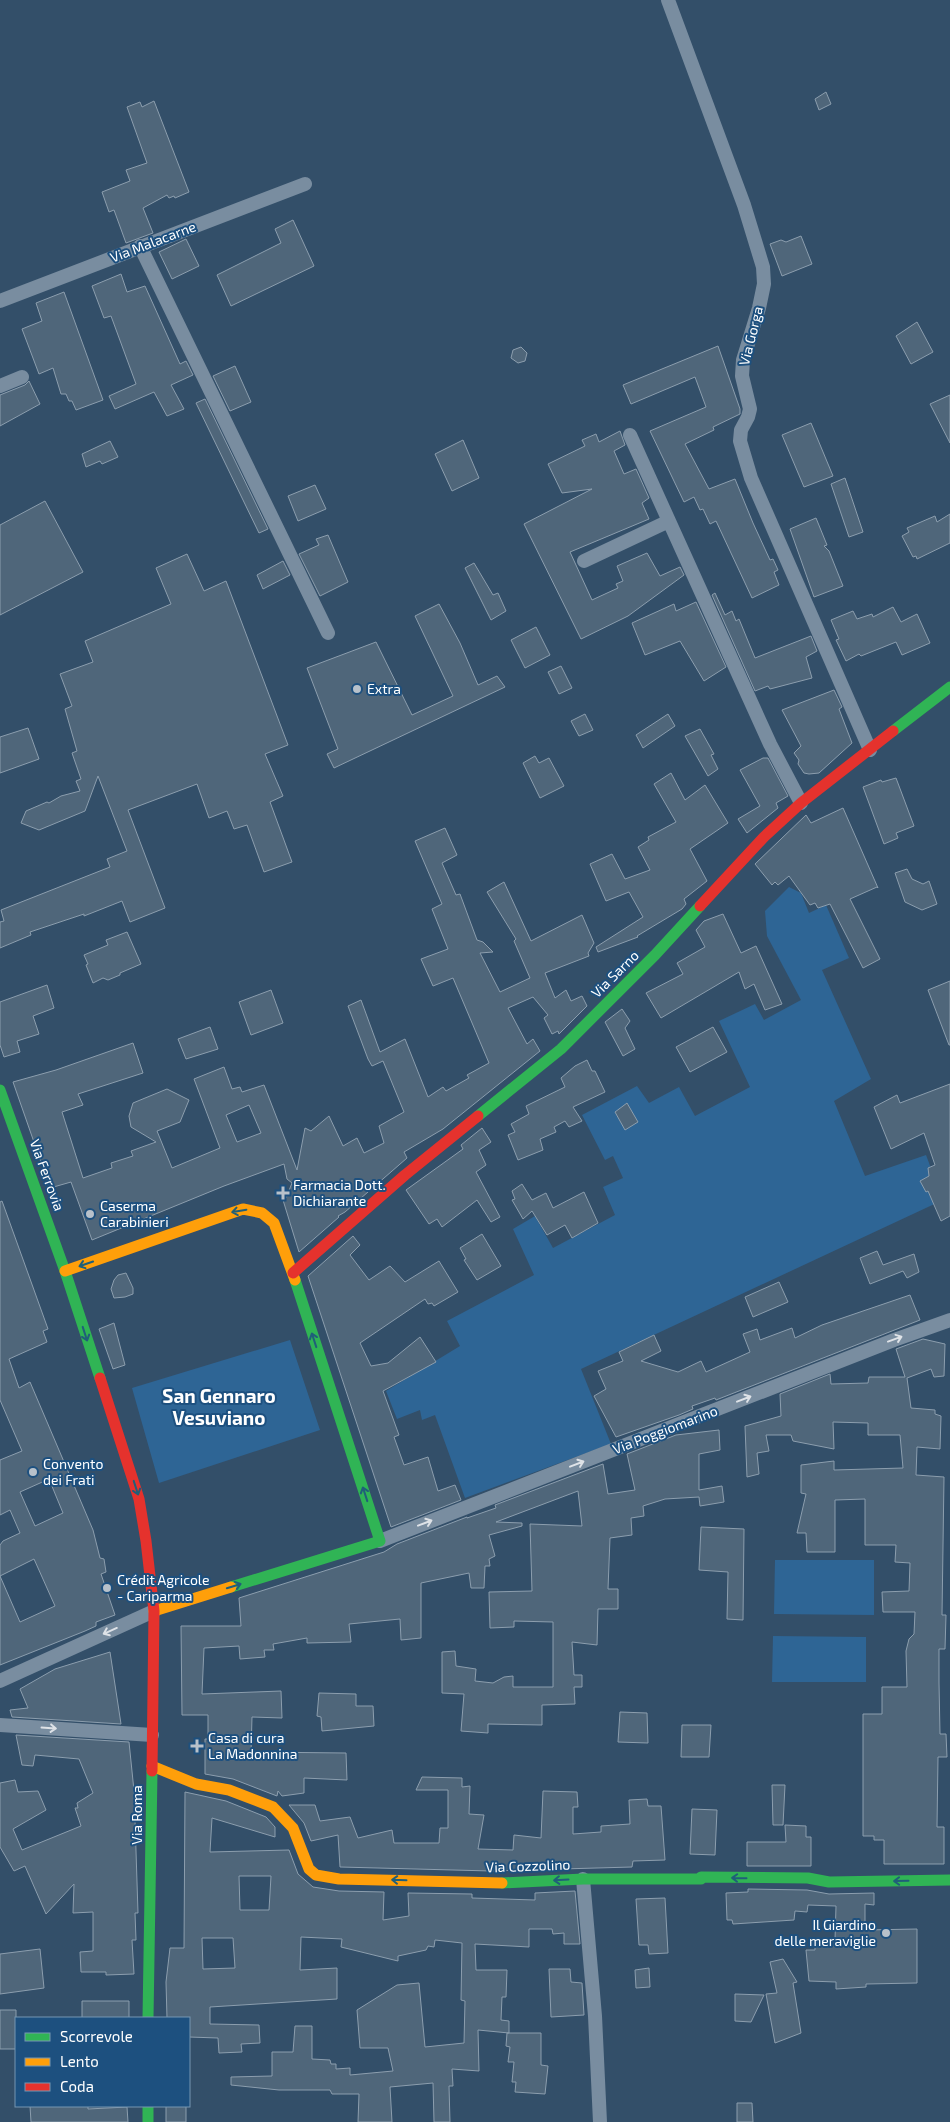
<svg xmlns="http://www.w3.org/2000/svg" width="950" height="2122" viewBox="0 0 950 2122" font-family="'Exo 2',sans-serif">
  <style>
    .green { fill: #2e6595 }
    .building { fill: #4f667a; stroke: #8c9eae; fill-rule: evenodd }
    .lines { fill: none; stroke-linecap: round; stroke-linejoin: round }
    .street { stroke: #798da0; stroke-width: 14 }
    .fast { stroke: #30b455; stroke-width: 11 }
    .slow { stroke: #ff9f0a; stroke-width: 11 }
    .jam { stroke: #e5322d; stroke-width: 11 }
    .oneway { stroke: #205f79 }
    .oneway2 { stroke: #dee2e7 }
    .poi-dot { fill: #b8c1ca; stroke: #1d507f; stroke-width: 2 }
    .labels { text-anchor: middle; stroke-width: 4; stroke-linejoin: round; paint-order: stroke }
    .street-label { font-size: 14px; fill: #fff; stroke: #1d507f }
    .poi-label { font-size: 14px; fill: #fff; stroke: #1d507f; text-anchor: start }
    .district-label { font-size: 19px; font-weight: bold; fill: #fff; stroke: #1d507f }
  </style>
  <rect width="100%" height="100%" fill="#334f69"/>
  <!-- green -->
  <path class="green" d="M789 887 801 893 809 913 826 905 849 958 822 970 871 1079 834 1101 865 1176 926 1155 943 1200 581 1369 611 1444 465 1498 435 1415 422 1420 420 1410 397 1419 386 1391 460 1346 447 1321 534 1275 513 1229 535 1216 553 1248 615 1215 603 1187 623 1178 613 1156 605 1160 582 1115 637 1086 649 1103 679 1087 695 1116 750 1087 719 1021 755 1004 764 1020 801 1000 767 936 765 911Z
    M290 1340 320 1430 159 1483 132 1388Z
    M775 1560H874V1615L774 1614Z
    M773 1636 866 1637V1682H772Z"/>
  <!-- building -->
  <path class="building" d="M826 92 831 104 819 110 815 99Z
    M154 101 189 192 175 198 174 196 169 198 167 195 143 208 153 233 126 243 114 210 109 212 102 192 130 181 126 170 147 163 127 107 140 102 142 107Z
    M293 220 314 266 231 306 217 275 281 243 275 229Z
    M801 236 812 264 782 276 770 244 781 240 786 242Z
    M186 239 199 266 172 279 159 252Z
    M121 274 127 292 145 286 180 364 186 361 193 375 171 385 184 409 167 416 154 392 115 409 109 396 136 384 111 316 104 318 92 286Z
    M64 292 103 400 76 410 72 401H69L66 394H61L53 368 39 374 22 329 42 321 36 303Z
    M917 322 933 352 911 364 896 336Z
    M718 346 740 409V414L713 427 714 430 685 444 709 489 735 479 753 523 770 560 773 559 778 570 774 572 779 585 752 598 716 521 710 524 703 509 700 510 694 497 684 502 650 431 706 407 695 377 631 404 623 385Z
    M521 347 527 353 525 361 518 363 511 358 513 350Z
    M235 366 251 402 230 411 213 376Z
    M29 381 40 404 0 426V395L25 385Z
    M950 395V443L930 404Z
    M205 399 268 529 259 533 196 403Z
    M811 423 833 476 804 487 782 435Z
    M620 431 625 445 614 451 624 474 636 469 649 498 642 503 649 519 570 552 592 600 618 588 616 584 623 581 617 566 647 553 660 576 680 567 684 575 628 616 581 639 524 524 592 489 562 493 548 464 585 446 582 440 596 434 599 442Z
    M463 440 479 478 452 491 435 454Z
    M110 441 118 457 102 464 100 461 86 467 82 454Z
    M845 478 863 532 849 537 831 484Z
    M315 485 326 509 298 521 288 496Z
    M45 501 83 572 0 615V525Z
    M950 514V543L917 559 916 556 913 557 902 536 909 532 907 528 935 516 937 522Z
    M816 518 827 545 824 546 829 551 843 586 814 597 790 529Z
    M328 535 348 582 320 596 299 554 319 545 316 539Z
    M187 554 204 591 226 581 288 745 265 754 283 796 270 802 292 862 264 872 247 825 234 829 227 811 209 818 197 784 128 810 165 908 130 922 122 901 84 916V914L30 932 31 935 0 948V922L4 921 1 910 110 867 107 859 127 851 98 776 85 811 39 830 21 823 26 811 47 802 49 803 61 796 80 791 76 781 81 779 72 753 77 751 65 709 72 706 60 674 93 662 85 641 171 604 156 568Z
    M283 561 290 575 263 589 257 575Z
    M474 563 493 595 498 593 506 611 491 620 465 568Z
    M715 593 725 615 732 611 736 621 739 619 755 658 811 636 817 651 806 657 812 678 770 689 768 686 755 691 712 595Z
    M696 602 726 667 704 681 680 641 645 655 632 623 674 604 676 611Z
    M439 604 460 643 478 685 497 676 505 687 334 768 327 754 338 749 307 668 376 642 412 715 453 696 415 616Z
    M893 607 901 622 917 614 930 643 902 655 896 642 861 656 859 654 846 661 836 640 839 639 831 620 853 611 857 619 872 614 873 617Z
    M536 627 550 655 525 668 511 640Z
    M561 666 572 688 559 694 548 672Z
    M834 690 842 707 839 709 852 743 819 773 809 774 804 773 798 764 799 760 794 753 801 746 782 710Z
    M585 714 593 730 579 736 571 721Z
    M668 714 675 726 643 748 636 735Z
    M28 728 39 759 0 773V737Z
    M700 729 714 754 711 755 718 769 708 776 685 736Z
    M535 756 539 763 549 758 564 786 540 798 523 763Z
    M763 758H768L788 796 776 803 778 808 747 833 738 819 760 806 740 770Z
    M671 773 685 800 705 785 728 823 690 849 707 881 684 899 686 904 682 909 637 936 638 937 598 952 596 947 643 917 629 892 606 901 590 864 612 854 625 879 650 870 638 847 649 840 648 837 676 822 654 784Z
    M896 778 914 826 896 833 898 838 884 844 863 787 881 780 882 782Z
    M843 808 878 888 877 887 850 899 880 959 863 968 830 904 818 908 815 903 810 905 789 876 778 885 775 882 772 885 755 864 806 815 811 823Z
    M445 828 457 855 442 863 456 895 460 894 477 940 483 942 493 952 480 953 500 992 530 978 514 941 516 939 487 892 504 882 531 941 582 915 594 943 588 953 589 956 545 973 555 998 566 990 571 1001 582 996 587 1006 559 1034 558 1031 552 1034 544 1018 548 1015 533 997 508 1008 527 1044 533 1039 540 1051 443 1129 404 1152 407 1158 345 1212 338 1216 339 1217 299 1252 283 1200 286 1198 292 1183 287 1179 284 1164 224 1186 92 1240 71 1182 50 1188 13 1082 56 1070 133 1043 143 1073 78 1094 83 1105 62 1112 83 1178 112 1168 111 1163 133 1156 131 1151 156 1142 131 1127 129 1116 133 1103 167 1089 189 1100 180 1122 157 1131 172 1168 220 1148 194 1079 224 1067 232 1089 240 1087 242 1092 264 1085 297 1170 305 1128 311 1131 329 1116 343 1146 357 1138 364 1153 384 1143 379 1126 404 1112 383 1061 372 1066 368 1059 348 1006 361 1000 380 1052 405 1039 428 1097 443 1087 446 1091 469 1078 467 1075 489 1063 453 978 433 986 421 959 448 949 432 909 442 904 415 841ZM249 1105 261 1133 237 1142 226 1115Z
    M907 869 912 879 923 884 929 881 937 904 922 910 905 902 895 873Z
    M723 914 741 953 756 946 782 1004 765 1010 754 984 745 989 739 972 661 1018 646 993 683 974 677 963 705 947 696 930 704 921Z
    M127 932 141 964 120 973V975L108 980 103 978 93 983 86 965 88 964 84 955 108 945 106 940Z
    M950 981V1045H949L928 990Z
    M47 985 54 1008 33 1016 39 1034 17 1041 20 1052 4 1057 0 1045V1002Z
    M271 990 283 1023 251 1035 239 1002Z
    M622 1009 630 1021 625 1028 635 1049 623 1056 605 1022Z
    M210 1027 218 1049 186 1059 178 1039Z
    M713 1027 727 1052 690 1072 676 1047Z
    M587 1060 592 1071H595L605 1092 573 1107 582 1121 569 1127 565 1121 554 1127 556 1132 540 1139 543 1150 518 1160 508 1135 515 1132 511 1124 529 1114 526 1106 565 1087 561 1078 575 1066Z
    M950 1084V1216L941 1221 928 1191 926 1192 920 1181 929 1176 928 1168 935 1165 924 1133 891 1149 874 1107 897 1095 900 1103Z
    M627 1103 638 1122 625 1130 615 1112Z
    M482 1128 491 1142 479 1150 486 1165 476 1172 500 1217 491 1222 477 1200 442 1227 437 1219 429 1224 406 1190 463 1149 461 1145Z
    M522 1184 532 1200 546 1193 553 1208 584 1192 598 1223 572 1238 565 1225 547 1235 532 1211 523 1219 512 1200 515 1199 512 1191Z
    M2 1201 48 1329 43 1331 47 1342 9 1359 19 1388 30 1382 93 1530 100 1558 104 1559 106 1572 101 1574 115 1615 96 1622V1626L85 1631 0 1665V1545L3 1541 20 1533 10 1510 0 1515V1460L22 1451 0 1400V1202ZM49 1479 63 1513 35 1526 20 1492ZM34 1559 55 1606 20 1622 0 1576Z
    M482 1234 501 1266 477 1280 464 1260 466 1259 460 1248Z
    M353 1236 360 1245 350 1255 369 1280 390 1266 405 1282 439 1261 458 1292 434 1306 432 1303 428 1304 425 1299 360 1343 371 1366 388 1363 420 1337 436 1362 383 1391 399 1435 394 1437 404 1465 428 1457 438 1491 455 1485 461 1500 391 1527 308 1276Z
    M877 1251 883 1265 914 1254 919 1272 907 1278 903 1271 870 1284 860 1258Z
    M126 1273 133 1288V1294L125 1297 114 1298 111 1289 114 1280 118 1275Z
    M779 1282 788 1302 753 1317 745 1297Z
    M910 1295 920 1320 716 1400 715 1398 692 1406 693 1409 679 1415 616 1437 594 1396 606 1389 598 1371 623 1361 619 1352 654 1335 661 1351 641 1361 678 1372 701 1361 706 1372 750 1352 743 1334 757 1329 760 1340 792 1328 795 1338 822 1325Z
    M114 1323 125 1365 113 1369 99 1329Z
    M923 1339 945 1344 944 1376 934 1377 931 1369 907 1378 911 1408 935 1410V1414L941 1416 940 1449 917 1447 916 1475 944 1477 942 1615H946L945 1649H939V1683L940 1734H946L947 1757H938L937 1827H944V1864H884V1840H874V1836H863V1714H882V1687H907L906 1651 909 1639 914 1634 915 1612H883L882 1592 909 1591 910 1563 895 1562 896 1545H865V1499L835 1500V1552H807L806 1533H797L806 1494 801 1493V1465L834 1461V1470L903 1468 900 1435H868V1423L833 1422 834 1449 793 1441 791 1435H766L769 1451 757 1453 759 1474 747 1477 745 1426 781 1416 780 1394 830 1374 831 1384 868 1383 869 1377H905L896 1349Z
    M719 1430 720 1450 699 1454V1490L722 1486 724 1502 700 1506 699 1497 665 1499 643 1506 644 1516 631 1518 632 1535 610 1538 608 1589H618V1609H598L597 1645 572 1642 574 1675H582V1687H574L575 1704 542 1705V1725L488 1724V1733L461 1731 464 1694 442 1693V1652L455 1651 456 1666 476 1669 475 1681 493 1683 504 1677 513 1676V1687H553V1622L514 1621V1627L490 1628 489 1592 532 1591 530 1524 582 1526 578 1491 496 1522 522 1523V1526L489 1535 495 1556 489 1559 490 1566H485L484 1588H471L469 1573 421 1583V1638L401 1640 400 1619 349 1624 351 1642 307 1643V1638L273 1644 274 1650H264L265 1657 240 1659 239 1646 204 1648 202 1694 281 1691 282 1718 252 1717 251 1752 346 1753 347 1780 304 1778V1793L282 1796 278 1791 277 1796 233 1779 205 1774V1739H208V1715H182L181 1626H241L239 1598 384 1552 397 1544 467 1517V1518L496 1508 495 1505 603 1464 608 1494 635 1490 627 1454 676 1435Z
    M701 1527 744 1529 743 1620 727 1619 728 1572 699 1570Z
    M110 1652 121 1724 12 1717 10 1710 28 1708 20 1689 55 1669Z
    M319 1693 356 1694V1706H373L374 1726 322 1731 321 1717 317 1716Z
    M620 1712 647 1713 648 1743 618 1742Z
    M682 1725H711L709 1757H681Z
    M16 1735 129 1742 137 1820H135L138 1913H135L136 1940H132L134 1974 106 1975V1972H81L80 1952 93 1951V1912L73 1913 74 1884 46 1914 25 1866 14 1871 0 1847V1783L15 1780 18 1792 38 1791 46 1810 13 1829 22 1850 81 1826 75 1808H78L77 1803 93 1793 79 1759 35 1755 33 1766 22 1765Z
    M422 1777 462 1778V1787L470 1786 469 1814 484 1815 478 1849 513 1850 514 1835 541 1838 543 1791 577 1792 578 1807H573V1834L601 1832V1826L630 1824 629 1800 647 1799 648 1806H661L665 1860 633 1861 632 1867 491 1871 340 1867 338 1835 311 1841 304 1823 289 1805H315L320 1821 350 1817 358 1838 392 1830 394 1843H439L440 1828H448V1790H416Z
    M772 1785H785L783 1825H773Z
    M185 1792 226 1801 266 1817 275 1827V1837L212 1818 210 1852 289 1850 298 1874 313 1887 339 1891 384 1892 383 1920 409 1916 408 1893 472 1894V1898L535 1900V1893L575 1891 580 1944H564V1933L553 1934 552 1929H529V1947L475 1944 476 1970H507L506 1997H502L501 2020 509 2021V2033L478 2030 479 2071 452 2069 453 2086H449L450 2122H434L433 2083 390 2087 392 2122H358L359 2094H332L330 2090H279L231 2085V2077L272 2076V2052H293L295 2026H312V2059L330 2060 331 2064H336V2069L350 2068V2075L393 2071 388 2048H360L357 2010 397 1985 419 1983 425 2047 464 2043 465 2001 461 2000 462 1943 435 1940 434 1947 428 1946 426 1950 398 1956V1961L341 1947 342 1939 301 1937 300 1970 337 1968V1999L210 2007V2024L259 2025 260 2043 241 2044 242 2052 219 2053 218 2038 189 2037V2018H167L166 1982 170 1948H184ZM239 1876H271L269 1910H240ZM202 1938H233L235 1968 203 1969Z
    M692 1809 717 1810 715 1855 690 1854Z
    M785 1825 806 1826V1837H811V1866H747V1842H786Z
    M748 1889 807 1890 829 1894 874 1893V1905L865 1904V1930L917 1929V1983L866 1984V1987L836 1989V1982L809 1981 806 1950H815V1940H835L836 1906 808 1905 807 1912 795 1911 794 1920 733 1924 732 1920H727L726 1893 748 1892Z
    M665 1898 668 1953 649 1954 648 1945H639L636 1899Z
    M40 1949 44 1988 0 1994V1954Z
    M783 1959 797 1982 793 1983 801 2033 775 2043 766 1994 777 1993 770 1962Z
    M649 1968 650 1987 636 1988 635 1970Z
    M549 1969H570L571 1982 582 1983 584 2015 551 2017Z
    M735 1994 764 1995 751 2022 735 2021Z
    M82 2001H129V2018H82Z
    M0 2010H16V2049H0Z
    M507 2033H541V2065L548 2066 545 2094 515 2092 516 2082H512L514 2062H508L510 2047 506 2046Z
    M737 2103H752L753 2122H737Z
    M30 2106H88V2109L127 2107 128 2122H31Z
    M166 2106H186V2122H166Z"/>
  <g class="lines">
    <!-- street -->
    <path class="street" d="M668 0 744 205 763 267 764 284 759 308 743 360 742 376 750 409 748 417 741 430 740 441 751 478 870 750
      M140 246 328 633
      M0 301 305 184
      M0 386 22 377
      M630 435 770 744 801 803
      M584 561 669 521
      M380 1541 894 1340 950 1320
      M0 1681 154 1611
      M0 1725 152 1735
      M583 1879 595 2016 600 2122"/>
    <!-- fast -->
    <path class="fast" d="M893 731 950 687
      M0 1090 65 1271 100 1378
      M478 1116 561 1049 655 955 700 906
      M231 1587 380 1541 295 1280
      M502 1883 583 1879H701V1877L808 1878 829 1882 950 1880
      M148 2018 152 1771
      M148 2106V2122"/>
    <!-- slow -->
    <path class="slow" d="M65 1271 243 1209 262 1213 274 1223 295 1280
      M154 1611 231 1587
      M152 1766 196 1784 229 1790 273 1807 293 1828 309 1869 316 1875 339 1879 502 1883"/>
    <!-- jam -->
    <path class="jam" d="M700 906 764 837 801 803 893 731
      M293 1273 405 1175 478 1116
      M100 1378 139 1499 146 1541 154 1611 152 1771"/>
  </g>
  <!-- one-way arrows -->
  <defs><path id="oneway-shaft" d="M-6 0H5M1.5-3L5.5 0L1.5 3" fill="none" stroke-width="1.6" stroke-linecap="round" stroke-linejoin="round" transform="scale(1.25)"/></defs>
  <g class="oneway">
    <use href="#oneway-shaft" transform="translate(239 1211) rotate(170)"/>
    <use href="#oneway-shaft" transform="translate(86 1264) rotate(161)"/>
    <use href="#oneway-shaft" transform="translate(85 1334) rotate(72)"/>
    <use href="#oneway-shaft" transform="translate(314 1340) rotate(-108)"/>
    <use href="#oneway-shaft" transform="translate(136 1488) rotate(72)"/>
    <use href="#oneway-shaft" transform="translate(365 1494) rotate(-108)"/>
    <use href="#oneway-shaft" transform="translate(234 1586) rotate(-17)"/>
    <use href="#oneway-shaft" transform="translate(739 1878) rotate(-179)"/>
    <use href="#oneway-shaft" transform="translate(399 1880) rotate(-178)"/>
    <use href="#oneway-shaft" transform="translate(561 1880) rotate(177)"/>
    <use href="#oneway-shaft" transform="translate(901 1881) rotate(179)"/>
  </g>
  <g class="oneway2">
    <use href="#oneway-shaft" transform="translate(895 1339) rotate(-20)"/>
    <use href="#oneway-shaft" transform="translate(744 1399) rotate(-21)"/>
    <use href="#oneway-shaft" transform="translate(577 1464) rotate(-21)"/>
    <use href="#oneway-shaft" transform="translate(425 1523) rotate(-21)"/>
    <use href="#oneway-shaft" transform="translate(110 1631) rotate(156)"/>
    <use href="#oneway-shaft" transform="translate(49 1728) rotate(4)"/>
  </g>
  <!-- markers -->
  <g class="poi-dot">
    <circle cx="357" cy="689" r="5"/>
    <path d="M280.5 1185.5h5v5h5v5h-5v5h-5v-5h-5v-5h5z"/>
    <circle cx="90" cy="1214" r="5"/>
    <circle cx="33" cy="1472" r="5"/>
    <circle cx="107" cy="1588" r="5"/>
    <path d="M194.5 1738.5h5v5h5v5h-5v5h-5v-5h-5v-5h5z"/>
    <circle cx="886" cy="1933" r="5"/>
  </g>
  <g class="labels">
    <!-- street labels -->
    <g class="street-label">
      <text transform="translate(153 242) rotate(-21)" y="5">Via Malacarne</text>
      <text transform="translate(751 336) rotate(-76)" y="5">Via Gorga</text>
      <text transform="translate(615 974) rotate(-45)" y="5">Via Sarno</text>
      <text transform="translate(47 1175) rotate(70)" y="5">Via Ferrovia</text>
      <text transform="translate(665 1430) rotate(-21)" y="5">Via Poggiomarino</text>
      <text transform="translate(137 1815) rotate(-90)" y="5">Via Roma</text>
      <text transform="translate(528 1866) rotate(-2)" y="5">Via Cozzolino</text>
    </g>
    <!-- poi labels -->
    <g class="poi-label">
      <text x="367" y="694">Extra</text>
      <text x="293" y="1190">Farmacia Dott.<tspan x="293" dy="16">Dichiarante</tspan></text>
      <text x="100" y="1211">Caserma<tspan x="100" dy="16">Carabinieri</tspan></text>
      <text x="43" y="1469">Convento<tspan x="43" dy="16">dei Frati</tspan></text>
      <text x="117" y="1585">Crédit Agricole<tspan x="117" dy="16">- Cariparma</tspan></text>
      <text x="208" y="1743">Casa di cura<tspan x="208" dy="16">La Madonnina</tspan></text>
      <text x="876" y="1930" text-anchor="end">Il Giardino<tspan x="876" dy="16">delle meraviglie</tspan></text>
    </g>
    <!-- district labels -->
    <g class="district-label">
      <text x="219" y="1403">San Gennaro<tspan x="219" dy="22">Vesuviano</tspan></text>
    </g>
  </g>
  <!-- legend -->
  <rect x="15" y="2017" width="175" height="90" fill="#1d507f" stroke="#7796b2"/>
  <rect x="25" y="2033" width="25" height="8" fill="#30b455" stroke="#7796b2"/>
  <text x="60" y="2042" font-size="15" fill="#ffffff">Scorrevole</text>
  <rect x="25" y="2058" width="25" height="8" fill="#ff9f0a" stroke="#7796b2"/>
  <text x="60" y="2067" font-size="15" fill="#ffffff">Lento</text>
  <rect x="25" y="2083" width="25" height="8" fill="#e5322d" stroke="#7796b2"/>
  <text x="60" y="2092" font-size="15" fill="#ffffff">Coda</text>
</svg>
